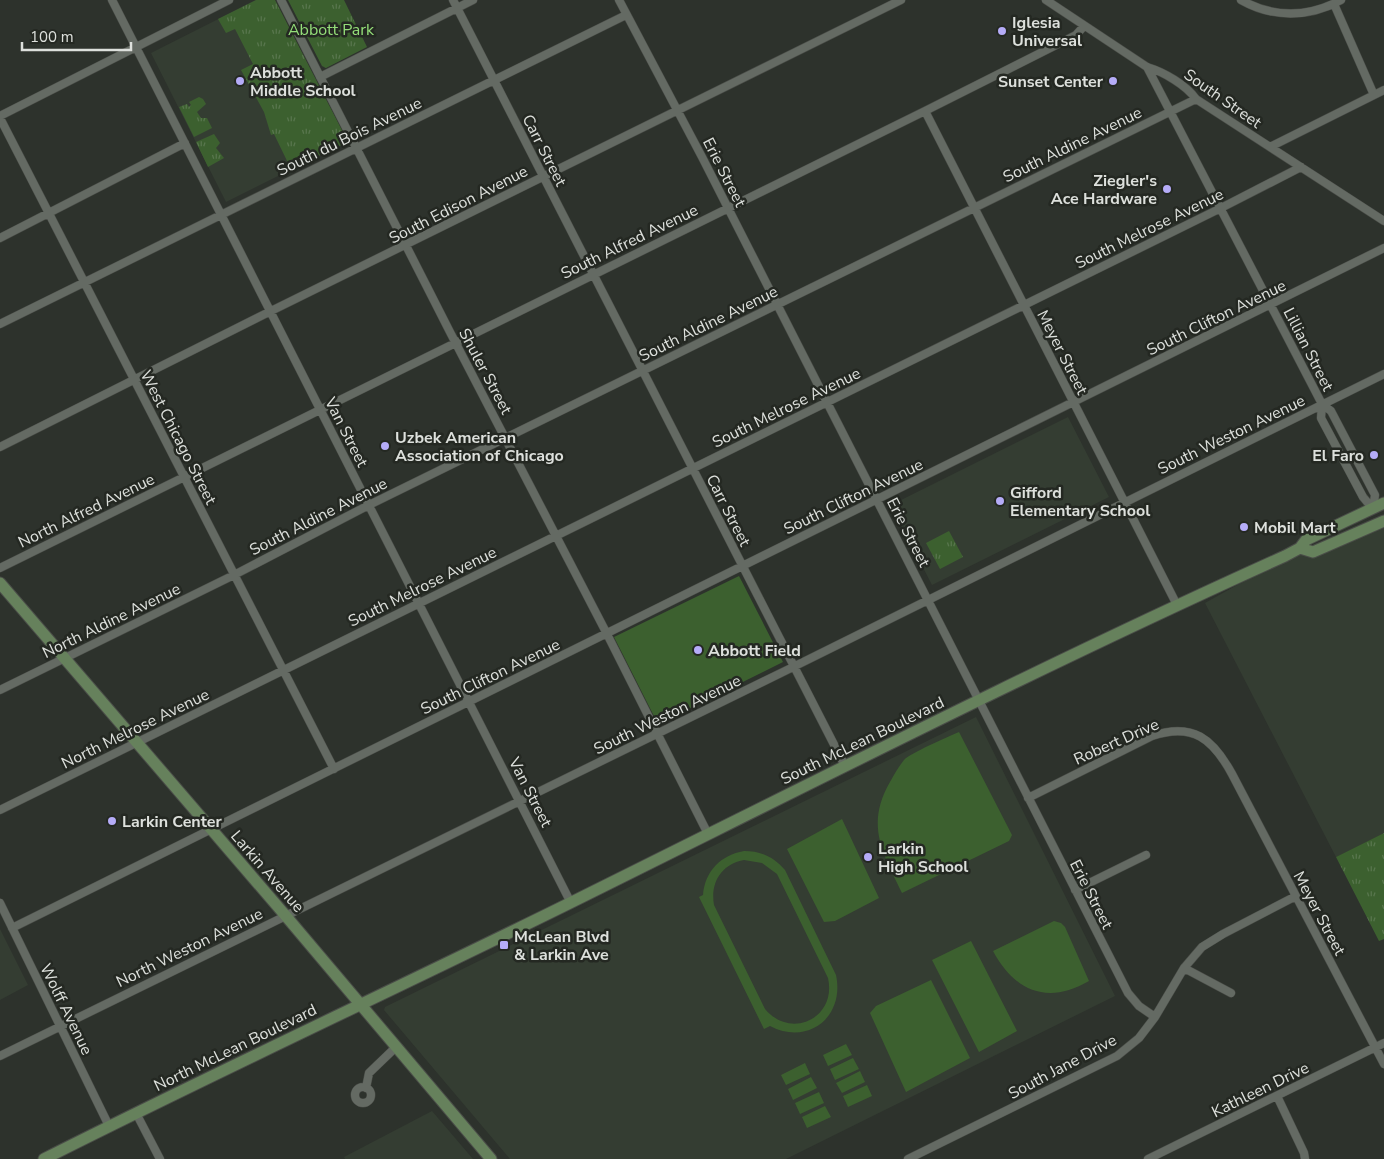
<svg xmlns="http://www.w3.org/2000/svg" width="1384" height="1159" viewBox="0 0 1384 1159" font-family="'Nunito Sans',sans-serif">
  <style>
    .built { fill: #343d32 }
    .grass { fill: url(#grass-tufts) }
    .pitch { fill: #3c602f; fill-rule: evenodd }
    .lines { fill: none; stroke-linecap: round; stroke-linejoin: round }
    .street-casing { stroke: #4a4d48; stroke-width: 9 }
    .secondary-casing { stroke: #4a4d48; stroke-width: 13 }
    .street { stroke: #646a63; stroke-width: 8 }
    .secondary { stroke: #66815c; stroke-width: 11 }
    .poi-dot { fill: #b5acf8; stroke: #242822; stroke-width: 2 }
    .labels { text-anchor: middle; stroke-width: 5; stroke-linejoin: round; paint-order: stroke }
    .poi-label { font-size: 16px; font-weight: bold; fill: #dde0dc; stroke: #242822; text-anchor: start }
    .park-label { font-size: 16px; fill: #94de79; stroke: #242822 }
    .street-label { font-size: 16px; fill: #dde0dc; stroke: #242822 }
  </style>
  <defs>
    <pattern id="grass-tufts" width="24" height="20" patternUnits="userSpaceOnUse" patternTransform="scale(1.25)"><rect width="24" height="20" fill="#3c602f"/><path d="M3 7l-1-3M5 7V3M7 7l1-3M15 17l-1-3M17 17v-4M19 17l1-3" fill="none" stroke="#58764d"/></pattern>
  </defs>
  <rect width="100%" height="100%" fill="#2d322c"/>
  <!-- built -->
  <path class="built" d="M256 0 346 142 226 202 151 53Z
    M1068 417 1109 497 932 585 891 505Z
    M1384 523V833L1336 857 1205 603 1300 550 1314 553Z
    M976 717 1115 996 786 1159H510L384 1010 385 1007 389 1005Z
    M0 929 28 985 0 1000Z
    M432 1111 473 1159H345L344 1157Z"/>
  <!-- grass -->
  <path class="grass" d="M256 0H275L348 142 291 169 274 134 271 135 264 112 241 70 253 64 235 29 226 33 218 19Z
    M288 0H344L367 47 326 68 322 66Z
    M199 97 203 99 206 104 197 112 201 118H207L212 128 194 137 179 107 187 104 189 107 191 105 189 102Z
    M214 134 220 143 216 148 224 158 208 167 196 142Z
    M949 531 963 557 940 569 926 543Z
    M1384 833V939L1379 941 1336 857Z"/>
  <!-- pitch -->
  <path class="pitch" d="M739 576 783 662 658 724 614 637Z
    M959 732 1012 835 1009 841 902 893C883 854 865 825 890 782 894 775 899 766 904 760 910 753 948 737 959 732Z
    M842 819 879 898 835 921 824 922 787 849Z
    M744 851C761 851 774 857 785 870L836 975C845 1017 808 1046 770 1026L764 1029 699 897 703 895C705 871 721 855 744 851ZM744 860 762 863 777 874 828 978C837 1018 791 1040 765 1009L714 905C710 882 722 864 744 860Z
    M1054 921 1061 923 1065 927 1089 981C1048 1005 1015 992 993 951Z
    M971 941 1017 1031 979 1052 932 960Z
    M931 980 970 1058 906 1092 870 1013 876 1006Z
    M846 1044 852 1055 828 1066 823 1055Z
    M853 1058 859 1069 835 1080 830 1069Z
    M805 1063 810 1074 786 1085 781 1075Z
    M860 1071 865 1082 842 1093 836 1083Z
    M811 1077 817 1088 793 1100 788 1089Z
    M867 1085 872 1096 848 1107 843 1096Z
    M819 1092 824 1103 800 1114 795 1103Z
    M825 1106 831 1117 807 1128 802 1117Z"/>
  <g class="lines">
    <!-- street casing -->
    <g class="street-casing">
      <path id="street" d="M112 0 571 903
        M281 0 451 334 607 634 708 834
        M453 0 845 766
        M619 0 702 157 1128 993 1139 1006 1155 1017
        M1046 0 1147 67C1164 72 1186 85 1196 99L1384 221
        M1241 0C1273 18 1308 18 1341 0
        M1334 4 1374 95
        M1147 67 1322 404 1331 411 1375 495 1373 509
        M320 77 473 0
        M925 111 1177 605
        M0 116 229 0
        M0 118 334 769
        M1270 147 1384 90
        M0 238 185 143
        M0 324 626 15
        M1322 404 1321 418 1363 497 1373 509
        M0 447 271 311 901 0
        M0 568 925 111 1076 35 1084 26
        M0 690 234 575 369 505 1196 99
        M1028 798 1152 736C1193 722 1213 739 1232 774L1384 1064
        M0 810 1221 208 1301 167
        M1075 890 1146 855
        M0 903 109 1126
        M12 928 1384 248
        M1184 968 1231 993
        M0 1056 785 671 1384 374
        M355 1095a8 8 0 1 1 16 0a8 8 0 1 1-16 0Z
        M366 1088 369 1073 396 1047
        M1277 1096 1304 1153 1305 1159
        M136 1113 160 1159
        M908 1159 1117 1056 1139 1038 1155 1017 1184 968 1202 947 1223 934 1296 896
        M1148 1159 1384 1043"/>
    </g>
    <!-- secondary casing -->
    <g class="secondary-casing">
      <path id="secondary" d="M1300 548 1313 552 1384 521
        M0 583 285 915 491 1159
        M44 1159C220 1070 398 988 574 901 810 784 1045 664 1285 556L1300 548 1306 540 1384 503"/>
    </g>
    <!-- street -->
    <use href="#street" class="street"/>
    <!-- secondary -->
    <use href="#secondary" class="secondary"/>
  </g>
  <!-- markers -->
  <g class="poi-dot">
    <circle cx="1002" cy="31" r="5"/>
    <circle cx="240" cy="81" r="5"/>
    <circle cx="1113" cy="81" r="5"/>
    <circle cx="1167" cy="189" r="5"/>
    <circle cx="385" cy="446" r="5"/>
    <circle cx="1374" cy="455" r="5"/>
    <circle cx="1000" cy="501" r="5"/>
    <circle cx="1244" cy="527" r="5"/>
    <circle cx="698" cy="650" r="5"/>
    <circle cx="112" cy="821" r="5"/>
    <circle cx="868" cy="857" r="5"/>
    <rect x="499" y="940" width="10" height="10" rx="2.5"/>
  </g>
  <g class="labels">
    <!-- poi labels -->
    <g class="poi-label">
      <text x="1012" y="28">Iglesia<tspan x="1012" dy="18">Universal</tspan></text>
      <text x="250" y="78">Abbott<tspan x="250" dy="18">Middle School</tspan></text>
      <text x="1103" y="87" text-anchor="end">Sunset Center</text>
      <text x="1157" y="186" text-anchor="end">Ziegler's<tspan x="1157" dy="18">Ace Hardware</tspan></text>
      <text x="395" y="443">Uzbek American<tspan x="395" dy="18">Association of Chicago</tspan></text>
      <text x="1364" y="461" text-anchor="end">El Faro</text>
      <text x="1010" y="498">Gifford<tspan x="1010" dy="18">Elementary School</tspan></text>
      <text x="1254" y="533">Mobil Mart</text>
      <text x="708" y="656">Abbott Field</text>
      <text x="122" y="827">Larkin Center</text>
      <text x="878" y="854">Larkin<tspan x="878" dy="18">High School</tspan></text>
      <text x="514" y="942">McLean Blvd<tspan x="514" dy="18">&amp; Larkin Ave</tspan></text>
    </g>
    <!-- park labels -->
    <g class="park-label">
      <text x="331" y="35">Abbott Park</text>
    </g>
    <!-- street labels -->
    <g class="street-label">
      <text transform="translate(1223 98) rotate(35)" y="6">South Street</text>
      <text transform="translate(349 136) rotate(-26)" y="6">South du Bois Avenue</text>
      <text transform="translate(1072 144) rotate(-26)" y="6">South Aldine Avenue</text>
      <text transform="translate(545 150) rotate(63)" y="6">Carr Street</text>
      <text transform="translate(725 172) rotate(63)" y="6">Erie Street</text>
      <text transform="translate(458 204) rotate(-27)" y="6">South Edison Avenue</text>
      <text transform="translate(1149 228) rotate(-26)" y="6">South Melrose Avenue</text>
      <text transform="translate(629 241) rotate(-26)" y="6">South Alfred Avenue</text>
      <text transform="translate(1216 317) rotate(-26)" y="6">South Clifton Avenue</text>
      <text transform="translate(708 323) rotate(-26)" y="6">South Aldine Avenue</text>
      <text transform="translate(1309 349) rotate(63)" y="6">Lillian Street</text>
      <text transform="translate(1063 352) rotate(63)" y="6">Meyer Street</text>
      <text transform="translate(486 371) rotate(62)" y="6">Shuler Street</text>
      <text transform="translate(786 407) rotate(-26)" y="6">South Melrose Avenue</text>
      <text transform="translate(347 432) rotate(63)" y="6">Van Street</text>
      <text transform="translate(1231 434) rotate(-26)" y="6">South Weston Avenue</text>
      <text transform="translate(179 437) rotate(63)" y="6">West Chicago Street</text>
      <text transform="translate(853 496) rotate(-26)" y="6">South Clifton Avenue</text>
      <text transform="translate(86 510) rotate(-26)" y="6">North Alfred Avenue</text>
      <text transform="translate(729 510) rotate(63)" y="6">Carr Street</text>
      <text transform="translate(318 516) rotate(-27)" y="6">South Aldine Avenue</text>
      <text transform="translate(909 532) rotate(63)" y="6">Erie Street</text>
      <text transform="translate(422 586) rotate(-26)" y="6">South Melrose Avenue</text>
      <text transform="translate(111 620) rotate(-26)" y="6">North Aldine Avenue</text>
      <text transform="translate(490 676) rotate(-26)" y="6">South Clifton Avenue</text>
      <text transform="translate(667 714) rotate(-26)" y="6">South Weston Avenue</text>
      <text transform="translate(135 728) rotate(-26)" y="6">North Melrose Avenue</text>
      <text transform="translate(862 740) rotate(-26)" y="6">South McLean Boulevard</text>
      <text transform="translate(1116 741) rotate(-24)" y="6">Robert Drive</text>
      <text transform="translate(531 792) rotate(63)" y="6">Van Street</text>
      <text transform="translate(268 871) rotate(49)" y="6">Larkin Avenue</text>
      <text transform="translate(1092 894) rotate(63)" y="6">Erie Street</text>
      <text transform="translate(1320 913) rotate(62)" y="6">Meyer Street</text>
      <text transform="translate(189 947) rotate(-26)" y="6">North Weston Avenue</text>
      <text transform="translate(67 1009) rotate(64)" y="6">Wolff Avenue</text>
      <text transform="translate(235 1047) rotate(-26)" y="6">North McLean Boulevard</text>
      <text transform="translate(1062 1066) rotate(-28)" y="6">South Jane Drive</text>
      <text transform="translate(1260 1089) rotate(-26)" y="6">Kathleen Drive</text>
    </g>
  </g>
  <!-- scale -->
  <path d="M22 42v8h109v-8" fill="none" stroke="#dde0dc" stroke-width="2.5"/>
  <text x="30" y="42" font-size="15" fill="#dde0dc" stroke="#242822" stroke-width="4" paint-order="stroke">100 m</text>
</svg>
